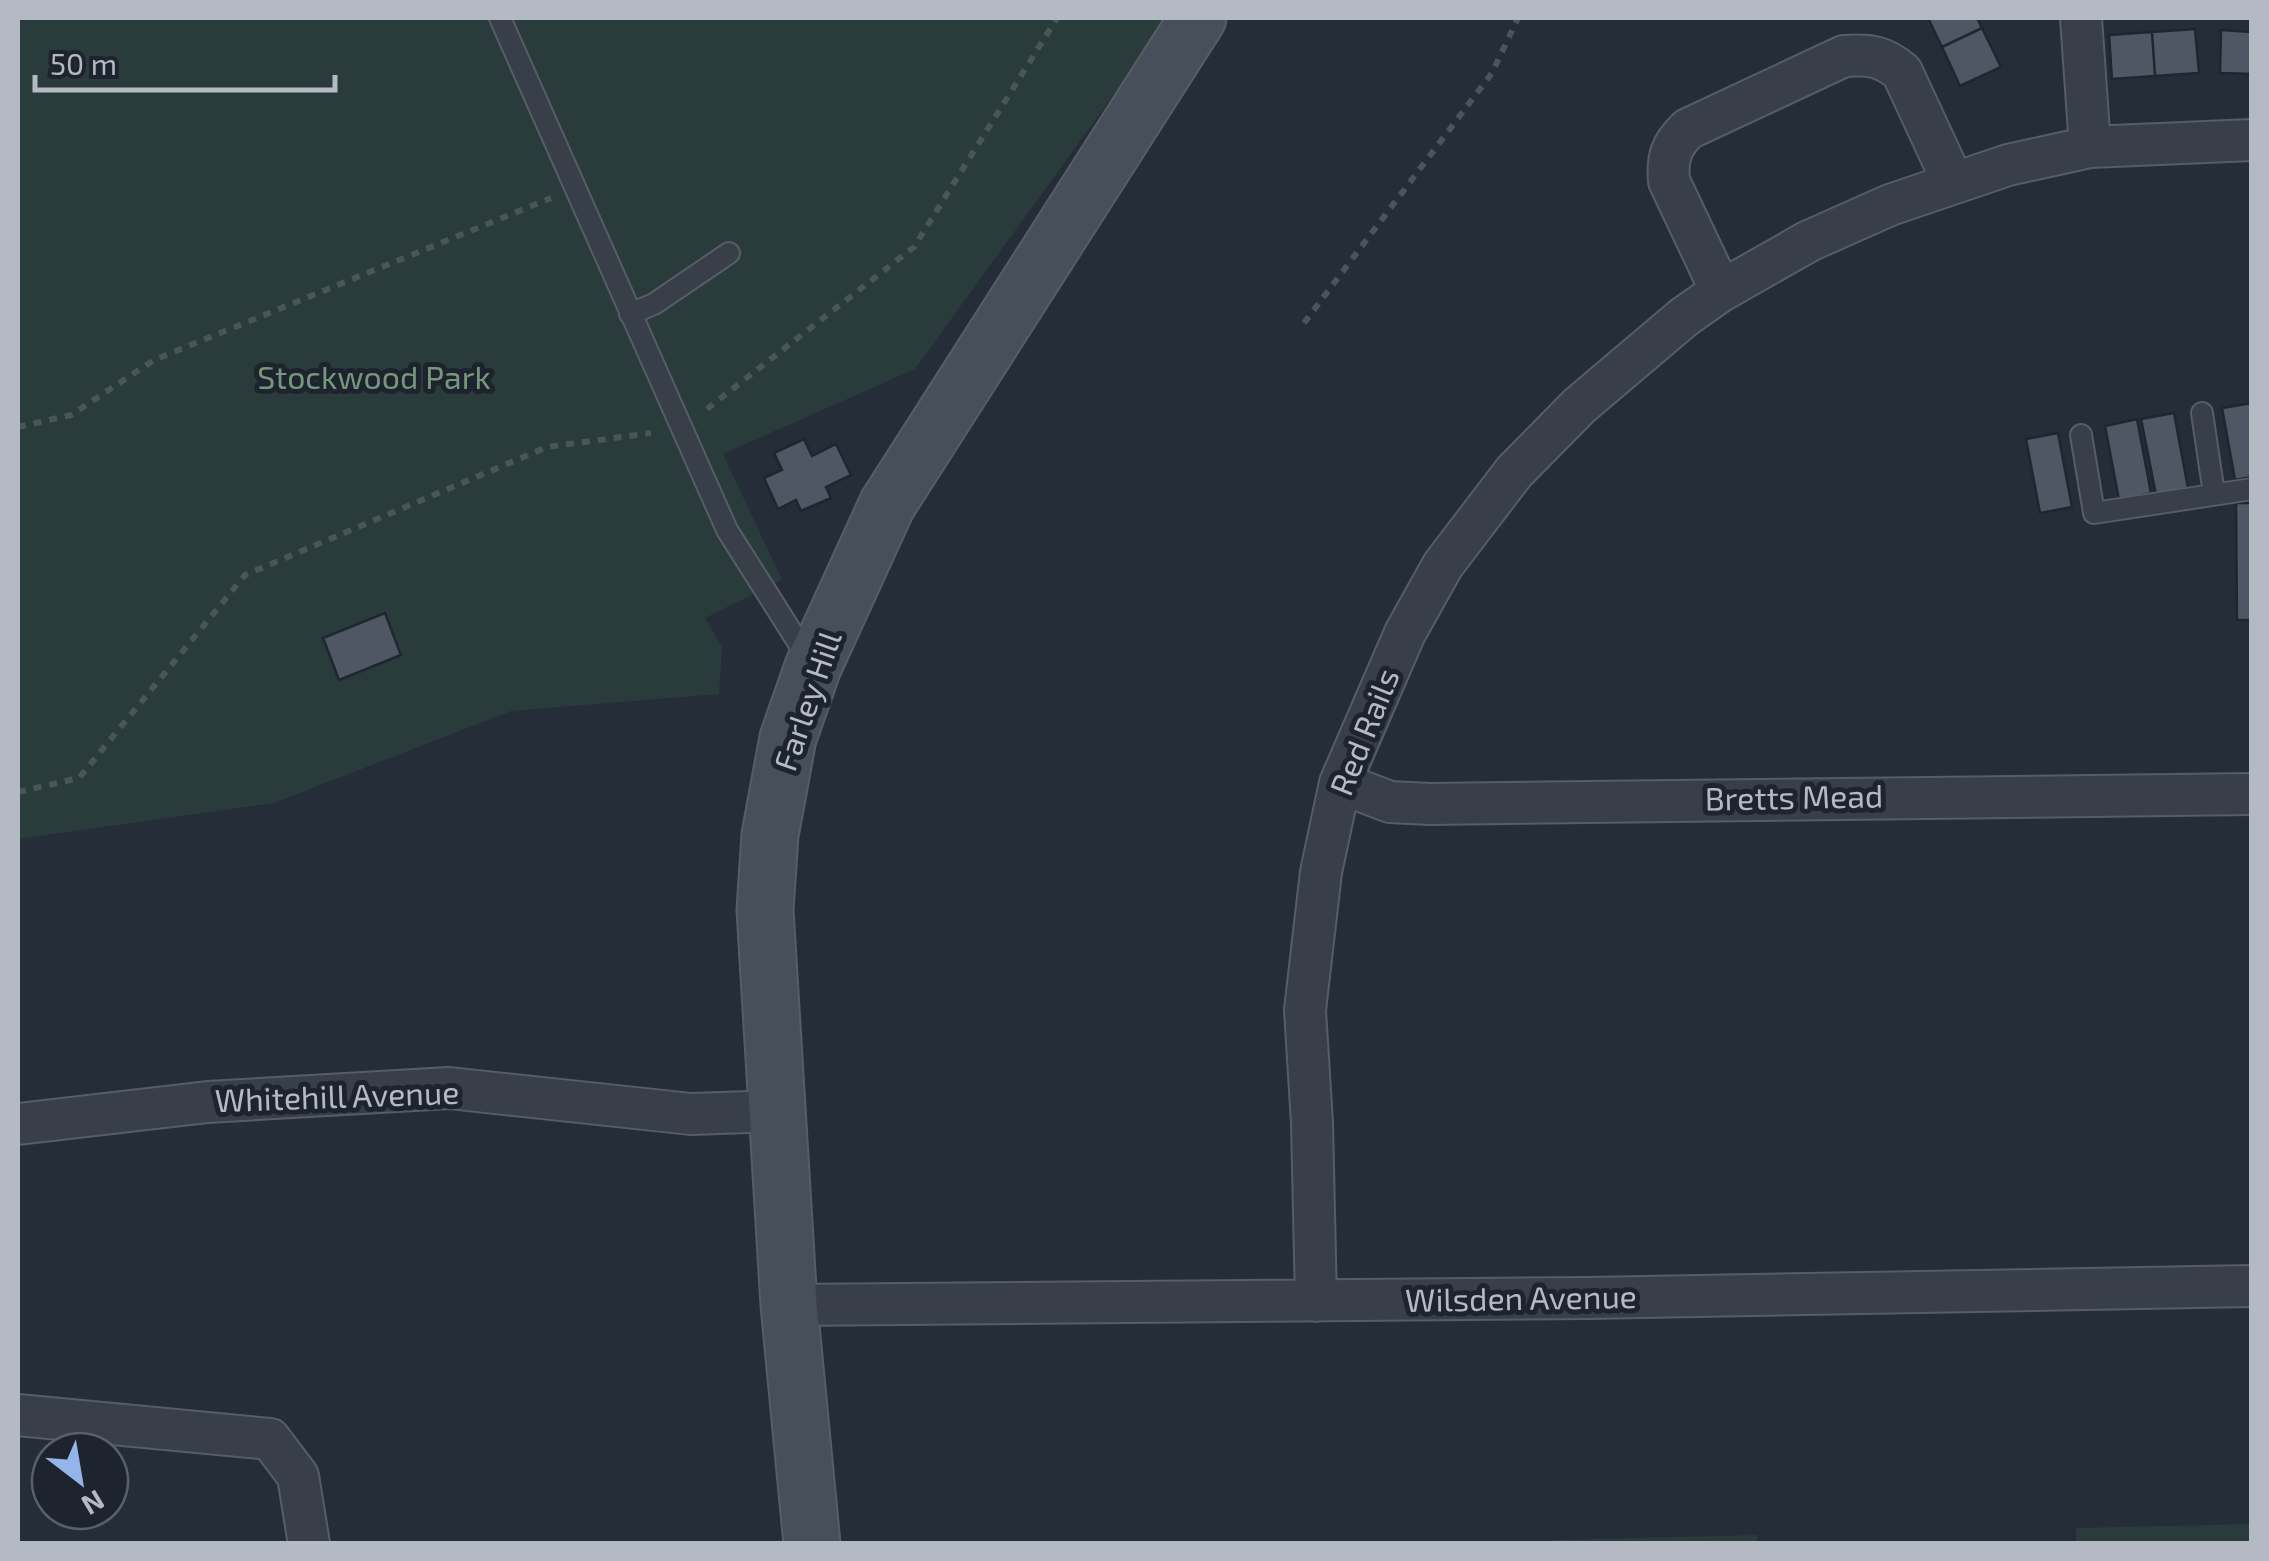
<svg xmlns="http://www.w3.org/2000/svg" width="2269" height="1561" viewBox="0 0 2269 1561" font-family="'Exo 2',sans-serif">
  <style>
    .green { fill: #2a3b3b }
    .building { fill: #4e5763; stroke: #20262f; stroke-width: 2.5 }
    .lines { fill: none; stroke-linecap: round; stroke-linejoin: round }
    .lane-casing { stroke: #575d66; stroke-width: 24 }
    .street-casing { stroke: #575d66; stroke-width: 44 }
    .secondary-casing { stroke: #575d66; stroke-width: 59 }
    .path { stroke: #475658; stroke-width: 6; stroke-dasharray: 8 8; stroke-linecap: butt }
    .lane { stroke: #383f49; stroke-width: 20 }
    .street { stroke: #383f49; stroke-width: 40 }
    .secondary { stroke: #474f5b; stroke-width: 55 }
    .labels { text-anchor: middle; stroke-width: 10; stroke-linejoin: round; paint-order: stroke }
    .park-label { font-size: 32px; fill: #75977d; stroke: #1e242d }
    .street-label { font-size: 32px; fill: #b4bac4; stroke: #1e242d }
  </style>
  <rect width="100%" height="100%" fill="#252d38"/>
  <!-- green -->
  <path class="green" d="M18 18H1169L915 369 723 454 782 580 705 618 722 647 719 694 511 711 274 803 18 839Z
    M2251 1524V1543H2076V1528Z
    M1757 1535V1544L1553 1543V1540Z"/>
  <!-- building -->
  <path class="building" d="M1928 18H1977L1982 28 1942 47Z
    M1982 28 2001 67 1960 86 1942 47Z
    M2195 29 2199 73 2155 76 2152 32Z
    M2221 30 2252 32V74L2220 73Z
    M2152 32 2155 76 2112 79 2109 35Z
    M2252 403V477L2235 480 2222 408Z
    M2174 413 2188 488 2156 495 2141 419Z
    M2137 419 2151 493 2119 500 2105 426Z
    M2058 433 2072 507 2040 513 2026 439Z
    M804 439 812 456 836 444 851 475 826 487 831 498 801 511 796 500 778 509 764 478 782 470 774 453Z
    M2236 503H2252V620H2237Z
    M385 613 401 655 339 680 323 638Z"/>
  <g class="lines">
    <!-- lane casing -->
    <g class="lane-casing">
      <path id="lane" d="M500 18 727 530 810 661
        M630 314 654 304 729 253
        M2202 413 2214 494
        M2081 435 2094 513 2252 489"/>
    </g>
    <!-- street casing -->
    <g class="street-casing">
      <path id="street" d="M2081 18 2090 147
        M1721 291 1669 181C1667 158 1671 145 1688 129L1844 56C1869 54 1883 56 1902 72L1953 182
        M1340 783 1390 802 1430 804 2252 794
        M18 1124 208 1102 449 1088 691 1114 777 1111
        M1316 1301 1312 1123 1305 1010 1321 872 1340 783 1405 633 1443 565 1514 472 1579 406 1684 317 1721 291 1809 241 1890 205 2008 165 2090 147 2252 140
        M789 1305 1588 1298 2252 1286
        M18 1415 270 1439 298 1476 309 1544"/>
    </g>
    <!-- secondary casing -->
    <g class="secondary-casing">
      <path id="secondary" d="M812 1544 789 1305 765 910 770 835 788 738 813 667 887 505 1198 18"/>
    </g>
    <!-- path -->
    <path class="path" d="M1304 323 1492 73 1518 18
      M707 409 914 247 1057 18
      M18 427 71 415 154 360 551 198
      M18 792 79 778 245 575 547 447 651 433"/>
    <!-- lane -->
    <use href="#lane" class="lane"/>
    <!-- street -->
    <use href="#street" class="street"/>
    <!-- secondary -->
    <use href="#secondary" class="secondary"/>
  </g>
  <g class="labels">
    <!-- park labels -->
    <g class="park-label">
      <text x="374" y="389">Stockwood Park</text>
    </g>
    <!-- street labels -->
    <g class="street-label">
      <text transform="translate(808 701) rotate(-71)" y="11">Farley Hill</text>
      <text transform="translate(1365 732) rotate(-68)" y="11">Red Rails</text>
      <text transform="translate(1794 798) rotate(-1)" y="11">Bretts Mead</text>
      <text transform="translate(337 1097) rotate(-2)" y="11">Whitehill Avenue</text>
      <text transform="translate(1521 1299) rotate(-1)" y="11">Wilsden Avenue</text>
    </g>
  </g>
  <!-- border -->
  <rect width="2269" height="1561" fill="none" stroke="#b4bac4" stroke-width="40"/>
  <!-- north arrow -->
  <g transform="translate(80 1481) rotate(149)"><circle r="48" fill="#1e242d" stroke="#5a6069" stroke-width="2.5"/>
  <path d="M0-8L18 38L0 25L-18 38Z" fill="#93b5ea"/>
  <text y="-15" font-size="28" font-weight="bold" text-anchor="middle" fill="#b4bac4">N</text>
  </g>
  <!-- scale -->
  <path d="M35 75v15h300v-15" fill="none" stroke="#b4bac4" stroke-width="5"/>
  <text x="50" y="75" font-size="30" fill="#b4bac4" stroke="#1e242d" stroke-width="8" paint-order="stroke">50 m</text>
</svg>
